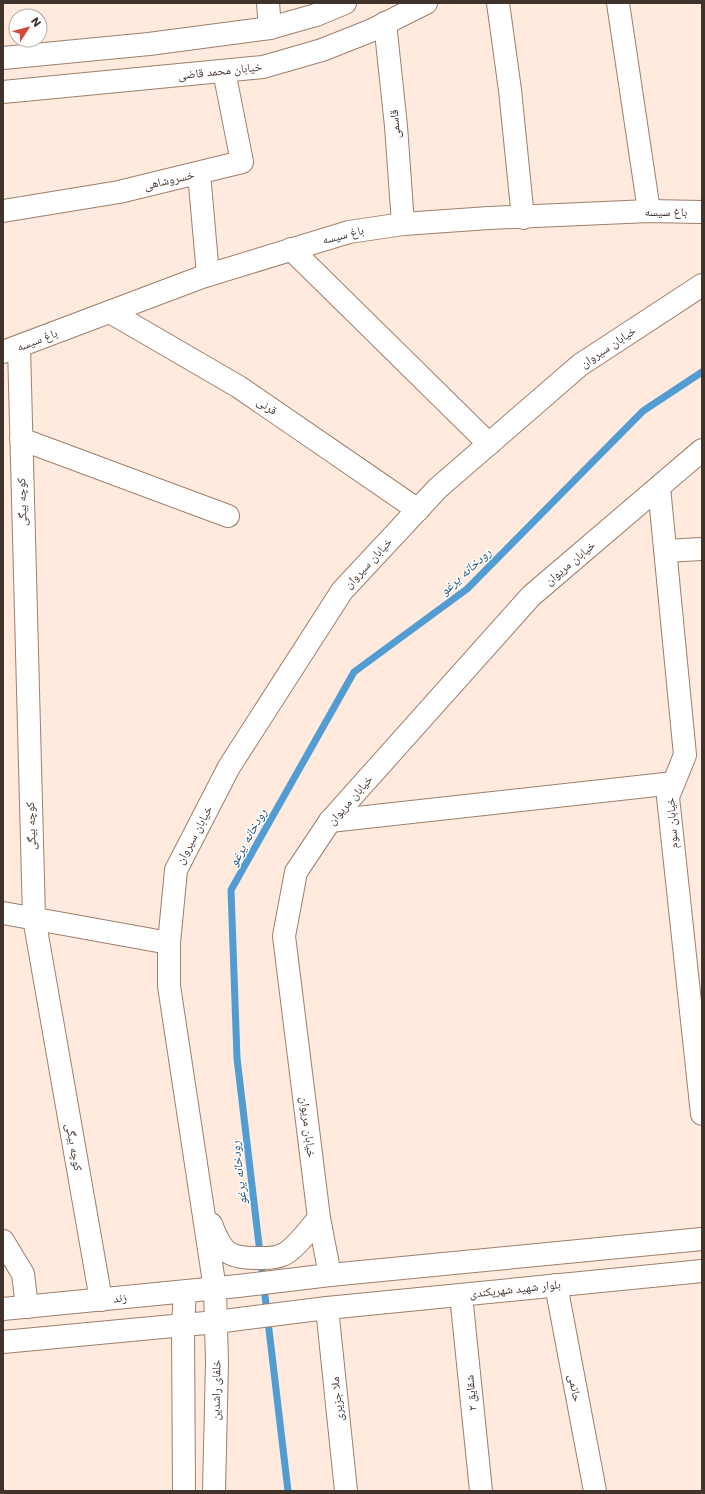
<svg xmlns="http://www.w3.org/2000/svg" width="705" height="1494" viewBox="0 0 705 1494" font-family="Poppins,'Noto Naskh Arabic',sans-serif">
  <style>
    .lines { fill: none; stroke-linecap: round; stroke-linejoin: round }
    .stream { stroke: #519cd2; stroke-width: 7 }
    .minor-casing { stroke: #9e7f6b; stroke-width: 24 }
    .tertiary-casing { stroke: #9e7f6b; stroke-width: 24 }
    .secondary-casing { stroke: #9e7f6b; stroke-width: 24 }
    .minor { stroke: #fff; stroke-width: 22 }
    .tertiary { stroke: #fff; stroke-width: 22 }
    .secondary { stroke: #fff; stroke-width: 22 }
    .labels { text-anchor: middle; stroke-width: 3; stroke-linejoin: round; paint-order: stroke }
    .street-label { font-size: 12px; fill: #40332b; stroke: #fff }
    .water-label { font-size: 13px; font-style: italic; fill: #1d5479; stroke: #fff }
  </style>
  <rect width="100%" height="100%" fill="#ffeadd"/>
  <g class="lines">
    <!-- stream -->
    <path class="stream" d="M288 1491 237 1058 231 890 354 672 467 589 643 411 702 372"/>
    <!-- minor casing -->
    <g class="minor-casing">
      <path id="minor" d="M268 3 270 28
        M498 3 510 90 523 218
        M618 3 649 211
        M385 23 396 126 403 224
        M199 173 208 275
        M3 211 119 192 242 162 224 71
        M291 249 489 444
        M110 312 239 387 418 510
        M19 347 34 918 101 1300
        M21 439 228 516
        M659 487 685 755 668 797 702 1114
        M665 551 702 549
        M330 821 674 783
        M3 913 169 943
        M3 1241 23 1274 27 1307
        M556 1285 595 1491
        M461 1295 481 1491
        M327 1308 346 1491"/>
    </g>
    <!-- tertiary casing -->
    <g class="tertiary-casing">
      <path id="tertiary" d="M3 352 202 277 349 232 403 224 489 218 649 211 702 212
        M211 1224C221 1250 226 1258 255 1258 263 1258 274 1259 282 1255 294 1251 311 1227 319 1218
        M330 1275 319 1218 284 936 296 872 330 821 531 596 702 450
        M215 1289 169 986V943L176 870 229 767 342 591 438 488 580 365 702 285"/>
    </g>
    <!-- secondary casing -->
    <g class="secondary-casing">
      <path id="secondary" d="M3 58 149 44 270 28 316 15 345 3
        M3 92 263 67 322 50 370 31 426 3
        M3 1309 238 1286 330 1275 702 1239
        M3 1342 216 1322 327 1308 702 1271
        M184 1491 183 1325 185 1292
        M214 1491 217 1362 215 1289"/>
    </g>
    <!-- minor -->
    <use href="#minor" class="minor"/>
    <!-- tertiary -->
    <use href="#tertiary" class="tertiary"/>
    <!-- secondary -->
    <use href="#secondary" class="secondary"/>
  </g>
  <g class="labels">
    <!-- street labels -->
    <g class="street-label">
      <text transform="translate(220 71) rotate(-6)" y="4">خیابان محمد قاضی</text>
      <text transform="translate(395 124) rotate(-95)" y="4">قاسمی</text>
      <text transform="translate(169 180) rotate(-13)" y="4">خسروشاهی</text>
      <text x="666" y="216">باغ سیسه</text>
      <text transform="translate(343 235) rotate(-14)" y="4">باغ سیسه</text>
      <text transform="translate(37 340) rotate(-21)" y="4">باغ سیسه</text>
      <text transform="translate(608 347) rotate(-34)" y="4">خیابان سیروان</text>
      <text transform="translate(267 406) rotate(34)" y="4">قرنی</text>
      <text transform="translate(22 502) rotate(-92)" y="4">کوچه بیگی</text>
      <text transform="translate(368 563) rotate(-47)" y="4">خیابان سیروان</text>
      <text transform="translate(570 563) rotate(-40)" y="4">خیابان مریوان</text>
      <text transform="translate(350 800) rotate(-49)" y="4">خیابان مریوان</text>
      <text transform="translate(672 823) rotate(-94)" y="4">خیابان سوم</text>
      <text transform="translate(31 826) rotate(-92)" y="4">کوچه بیگی</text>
      <text transform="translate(194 835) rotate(-62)" y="4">خیابان سیروان</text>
      <text transform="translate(308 1127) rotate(83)" y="4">خیابان مریوان</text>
      <text transform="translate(74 1147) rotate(80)" y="4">کوچه بیگی</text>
      <text transform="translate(515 1289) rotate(-6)" y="4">بلوار شهید شهریکندی</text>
      <text transform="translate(120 1298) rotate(-6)" y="4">زند</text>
      <text transform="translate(575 1388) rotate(79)" y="4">حاتمی</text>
      <text transform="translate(216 1390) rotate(-89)" y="4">خلفای راشدین</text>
      <text transform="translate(471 1393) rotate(-95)" y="4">شقایق ۲</text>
      <text transform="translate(337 1399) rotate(-96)" y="4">ملا جزیری</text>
    </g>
    <!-- water labels -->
    <g class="water-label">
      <text transform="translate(465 571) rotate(-42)" y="5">رودخانه یرغو</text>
      <text transform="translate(247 837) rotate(-61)" y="5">رودخانه یرغو</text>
      <text transform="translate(238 1173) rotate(-97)" y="5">رودخانه یرغو</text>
    </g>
  </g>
  <!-- border -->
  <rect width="705" height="1494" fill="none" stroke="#40332b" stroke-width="8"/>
  <!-- north arrow -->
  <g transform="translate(28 28) rotate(54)"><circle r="19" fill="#ffffff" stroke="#b3adaa"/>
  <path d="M0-3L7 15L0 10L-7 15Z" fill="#d5473c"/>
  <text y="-6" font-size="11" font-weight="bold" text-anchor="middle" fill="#40332b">N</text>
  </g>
</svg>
